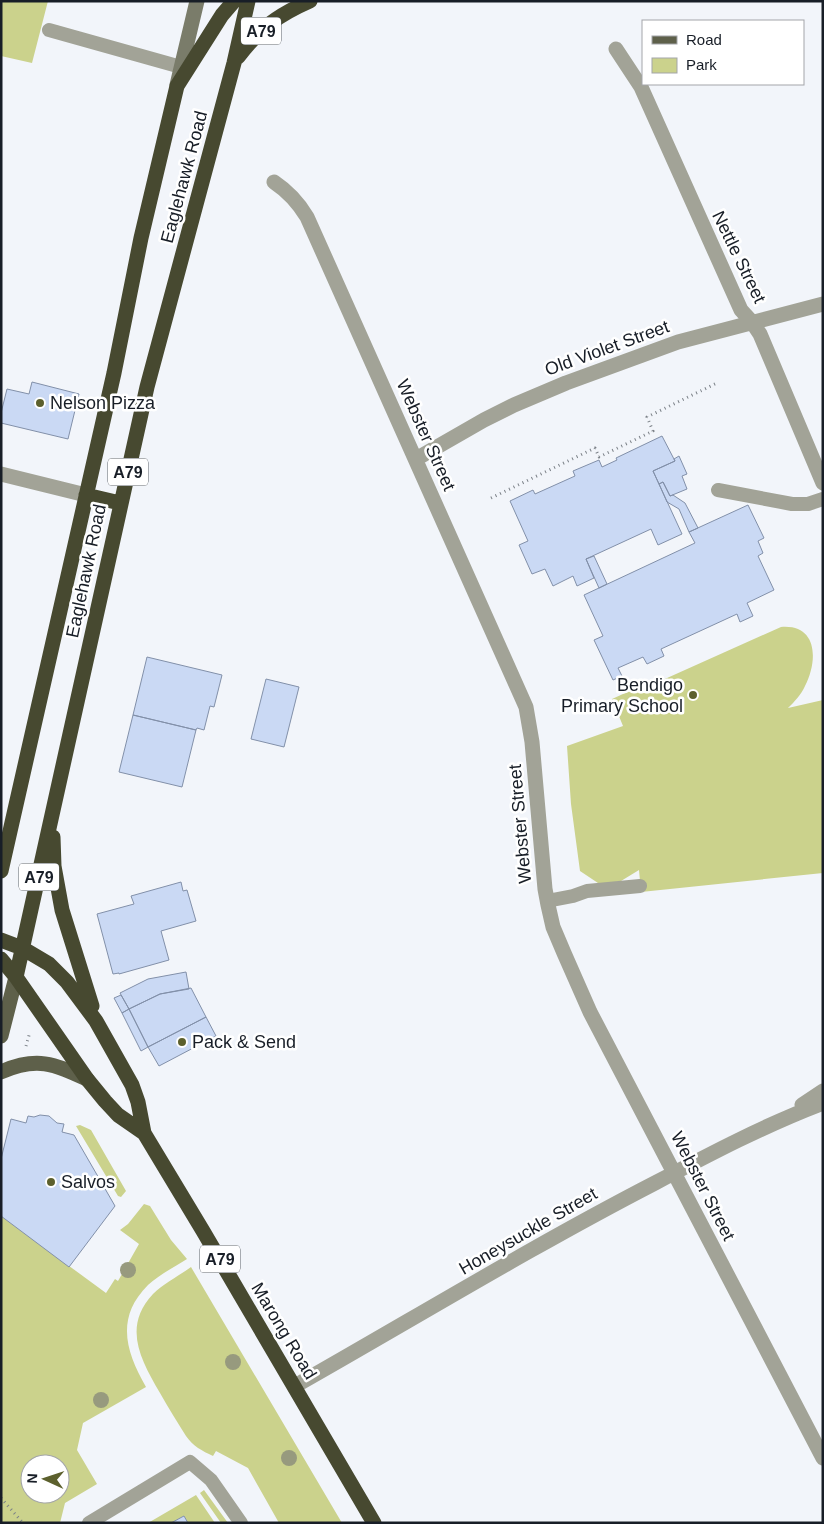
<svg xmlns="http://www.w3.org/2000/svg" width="824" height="1524" viewBox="0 0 824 1524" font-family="Arial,sans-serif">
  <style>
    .green { fill: #cbd28c; fill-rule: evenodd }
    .building { fill: #cad9f4; stroke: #8290a9 }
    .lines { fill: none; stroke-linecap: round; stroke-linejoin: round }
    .path { stroke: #7b8087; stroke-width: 3; stroke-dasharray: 1 4; stroke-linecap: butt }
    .lane { stroke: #a2a397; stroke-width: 14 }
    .street { stroke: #a2a397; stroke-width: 15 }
    .secondary { stroke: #7a7c6a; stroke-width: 15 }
    .primary { stroke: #5e604a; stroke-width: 15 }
    .highway { stroke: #474930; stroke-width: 15 }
    .tree { fill: #979a7e }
    .poi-dot { fill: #5c602d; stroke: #fff; stroke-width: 2 }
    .labels { text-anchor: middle; stroke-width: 5; stroke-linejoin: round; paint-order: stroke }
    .shield { fill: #fff; stroke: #5d6268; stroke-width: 1 }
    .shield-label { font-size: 16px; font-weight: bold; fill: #181e27 }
    .street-label { font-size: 18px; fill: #181e27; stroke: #fff }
    .poi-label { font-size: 18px; fill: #181e27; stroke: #fff; text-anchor: start }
  </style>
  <rect width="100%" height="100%" fill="#f2f5fa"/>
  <!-- green -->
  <path class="green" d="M1 1H48L32 63 1 56Z
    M781 627C818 624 818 661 805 686 801 695 795 701 788 708L823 700V873L641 892 639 870 621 881 601 885 580 871 571 804 567 746 623 726 612 699 645 684 647 687Z
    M80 1125 91 1130 126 1191 121 1197 118 1196 76 1126Z
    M144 1204 150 1206 171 1240 187 1259C174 1267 159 1275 148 1285 115 1318 126 1352 146 1387L83 1423 77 1450 97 1484 65 1503 60 1523H1V1216L106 1293 115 1279 118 1281 139 1244 120 1230 128 1224ZM30 1464H60V1494H30Z
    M191 1267 342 1523H279L248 1468 216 1451 213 1456C202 1451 193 1446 186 1436 177 1422 168 1407 160 1393 141 1360 122 1327 153 1294 164 1283 179 1276 191 1267Z
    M204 1490 228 1523H221L200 1493Z
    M196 1495 215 1523H188L184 1516 171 1523H148Z"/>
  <!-- building -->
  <path class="building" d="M32 382 79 394 68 439 1 423V413L7 389 29 394Z
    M662 436 675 461 653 471 682 534 658 545 651 529 586 559 594 578 577 586 573 576 553 586 545 569 532 574 519 545 528 541 510 501 533 490 535 494 575 476 573 471 599 460 602 467 617 460 616 458Z
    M679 456 687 474 682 476 687 489 670 496 663 482 659 484 653 471 675 461 674 459Z
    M663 482 670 496 673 495 685 503 698 528 689 532 679 509 667 502 659 484Z
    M748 505 764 538 758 541 763 553 758 556 774 590 747 603 753 616 740 622 737 614 661 649 664 656 647 664 643 657 618 668 622 676 613 680 594 640 603 636 584 595 695 543 689 532Z
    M594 556 607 584 599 588 586 559Z
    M147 657 222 675 214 707 210 706 204 730 197 728 196 730 133 715Z
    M266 679 299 687 284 747 251 739Z
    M133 715 196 730 182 787 119 772Z
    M181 882 183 891 187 890 196 921 161 931 169 960 119 974V973L113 974 97 914 134 904 131 896Z
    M186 972 189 989 160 994 129 1009 120 993 148 979Z
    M191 988 206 1017 148 1047 129 1009 160 994Z
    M121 995 129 1009 122 1013 114 998Z
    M129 1009 148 1047 141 1051 122 1013Z
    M206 1017 216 1036 159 1066 148 1047Z
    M40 1115 49 1116 57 1123 64 1124 62 1132 74 1135 115 1206 69 1267 1 1216V1159L11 1119 26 1123 28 1116 34 1117Z
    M184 1516 188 1523H171L182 1517Z"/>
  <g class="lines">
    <!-- path -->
    <path class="path" d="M491 498 595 448 599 457 653 431 647 417 717 383
      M26 1046 30 1032
      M1 1498 23 1523"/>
    <!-- lane -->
    <path class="lane" d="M49 30 181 67
      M718 490 792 504H808L823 499
      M547 901 573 896 587 891 640 886
      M89 1523 190 1462 211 1480 241 1523"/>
    <!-- street -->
    <path class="street" d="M616 49 641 87 741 310 752 322 760 334 823 483
      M274 182C289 192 298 202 307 217L526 707 532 742 545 889 548 905 553 927 564 953 590 1012 823 1458
      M416 459 484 420 514 405 566 383 678 342 823 304
      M1 474 86 495
      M802 1105 823 1091
      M295 1386C415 1318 533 1246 655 1183 710 1154 765 1125 823 1103"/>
    <!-- secondary -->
    <path class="secondary" d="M177 85 197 1"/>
    <!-- primary -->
    <path class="primary" d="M1 1036 16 977
      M1 1072C37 1056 54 1064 87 1079"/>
    <!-- highway -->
    <path class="highway" d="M238 57C259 29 278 15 310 1
      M86 495 120 503
      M53 837 54 866 62 910 92 1006
      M1 871 114 373 141 238 177 86 222 15 234 1
      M1 940 22 948 49 964 67 982 96 1021 132 1085 138 1102 144 1133 203 1231 374 1523
      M1 959 16 977 87 1079 105 1101 118 1115 144 1133
      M16 977 147 387 234 63 248 1"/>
  </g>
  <!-- trees -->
  <g class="tree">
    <circle cx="128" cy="1270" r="8"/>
    <circle cx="233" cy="1362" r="8"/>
    <circle cx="101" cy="1400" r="8"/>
    <circle cx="289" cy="1458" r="8"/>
  </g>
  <!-- markers -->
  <g class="poi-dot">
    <circle cx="40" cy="403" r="5"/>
    <circle cx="693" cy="695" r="5"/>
    <circle cx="182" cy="1042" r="5"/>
    <circle cx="51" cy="1182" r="5"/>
  </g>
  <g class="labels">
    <!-- shield labels -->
    <g class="shield">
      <rect x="241" y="17.5" width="40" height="27" rx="4"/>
      <rect x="108" y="458.5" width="40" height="27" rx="4"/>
      <rect x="19" y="863.5" width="40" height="27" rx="4"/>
      <rect x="200" y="1245.5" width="40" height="27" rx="4"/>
    </g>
    <g class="shield-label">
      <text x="261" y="37">A79</text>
      <text x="128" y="478">A79</text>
      <text x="39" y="883">A79</text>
      <text x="220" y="1265">A79</text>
    </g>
    <!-- street labels -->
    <g class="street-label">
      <text transform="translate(184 177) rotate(-75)" y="6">Eaglehawk Road</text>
      <text transform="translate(739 257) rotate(64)" y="6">Nettle Street</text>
      <text transform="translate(607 348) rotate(-20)" y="6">Old Violet Street</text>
      <text transform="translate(426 435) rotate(66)" y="6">Webster Street</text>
      <text transform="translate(86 571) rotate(-78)" y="6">Eaglehawk Road</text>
      <text transform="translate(520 824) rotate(-95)" y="6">Webster Street</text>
      <text transform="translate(703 1186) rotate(63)" y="6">Webster Street</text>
      <text transform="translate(528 1231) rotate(-30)" y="6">Honeysuckle Street</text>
      <text transform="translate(284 1331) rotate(59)" y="6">Marong Road</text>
    </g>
    <!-- poi labels -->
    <g class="poi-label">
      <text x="50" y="409">Nelson Pizza</text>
      <text x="683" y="691" text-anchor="end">Bendigo<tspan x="683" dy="21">Primary School</tspan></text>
      <text x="192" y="1048">Pack &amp; Send</text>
      <text x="61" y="1188">Salvos</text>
    </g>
  </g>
  <!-- border -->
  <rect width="824" height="1524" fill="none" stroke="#181e27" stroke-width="5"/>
  <!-- legend -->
  <rect x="642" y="20" width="162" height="65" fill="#ffffff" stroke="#a3a5a9"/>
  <rect x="652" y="36" width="25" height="8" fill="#5e604a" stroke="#a3a5a9"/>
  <text x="686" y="45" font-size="15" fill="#181e27">Road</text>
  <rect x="652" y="58" width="25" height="15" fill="#cbd28c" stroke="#a3a5a9"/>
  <text x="686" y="70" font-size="15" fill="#181e27">Park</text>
  <!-- north arrow -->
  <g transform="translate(45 1479) rotate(273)"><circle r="24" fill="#ffffff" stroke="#a3a5a9"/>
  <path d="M0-4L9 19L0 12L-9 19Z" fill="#5c602d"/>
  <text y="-8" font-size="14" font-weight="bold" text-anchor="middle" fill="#181e27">N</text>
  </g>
</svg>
